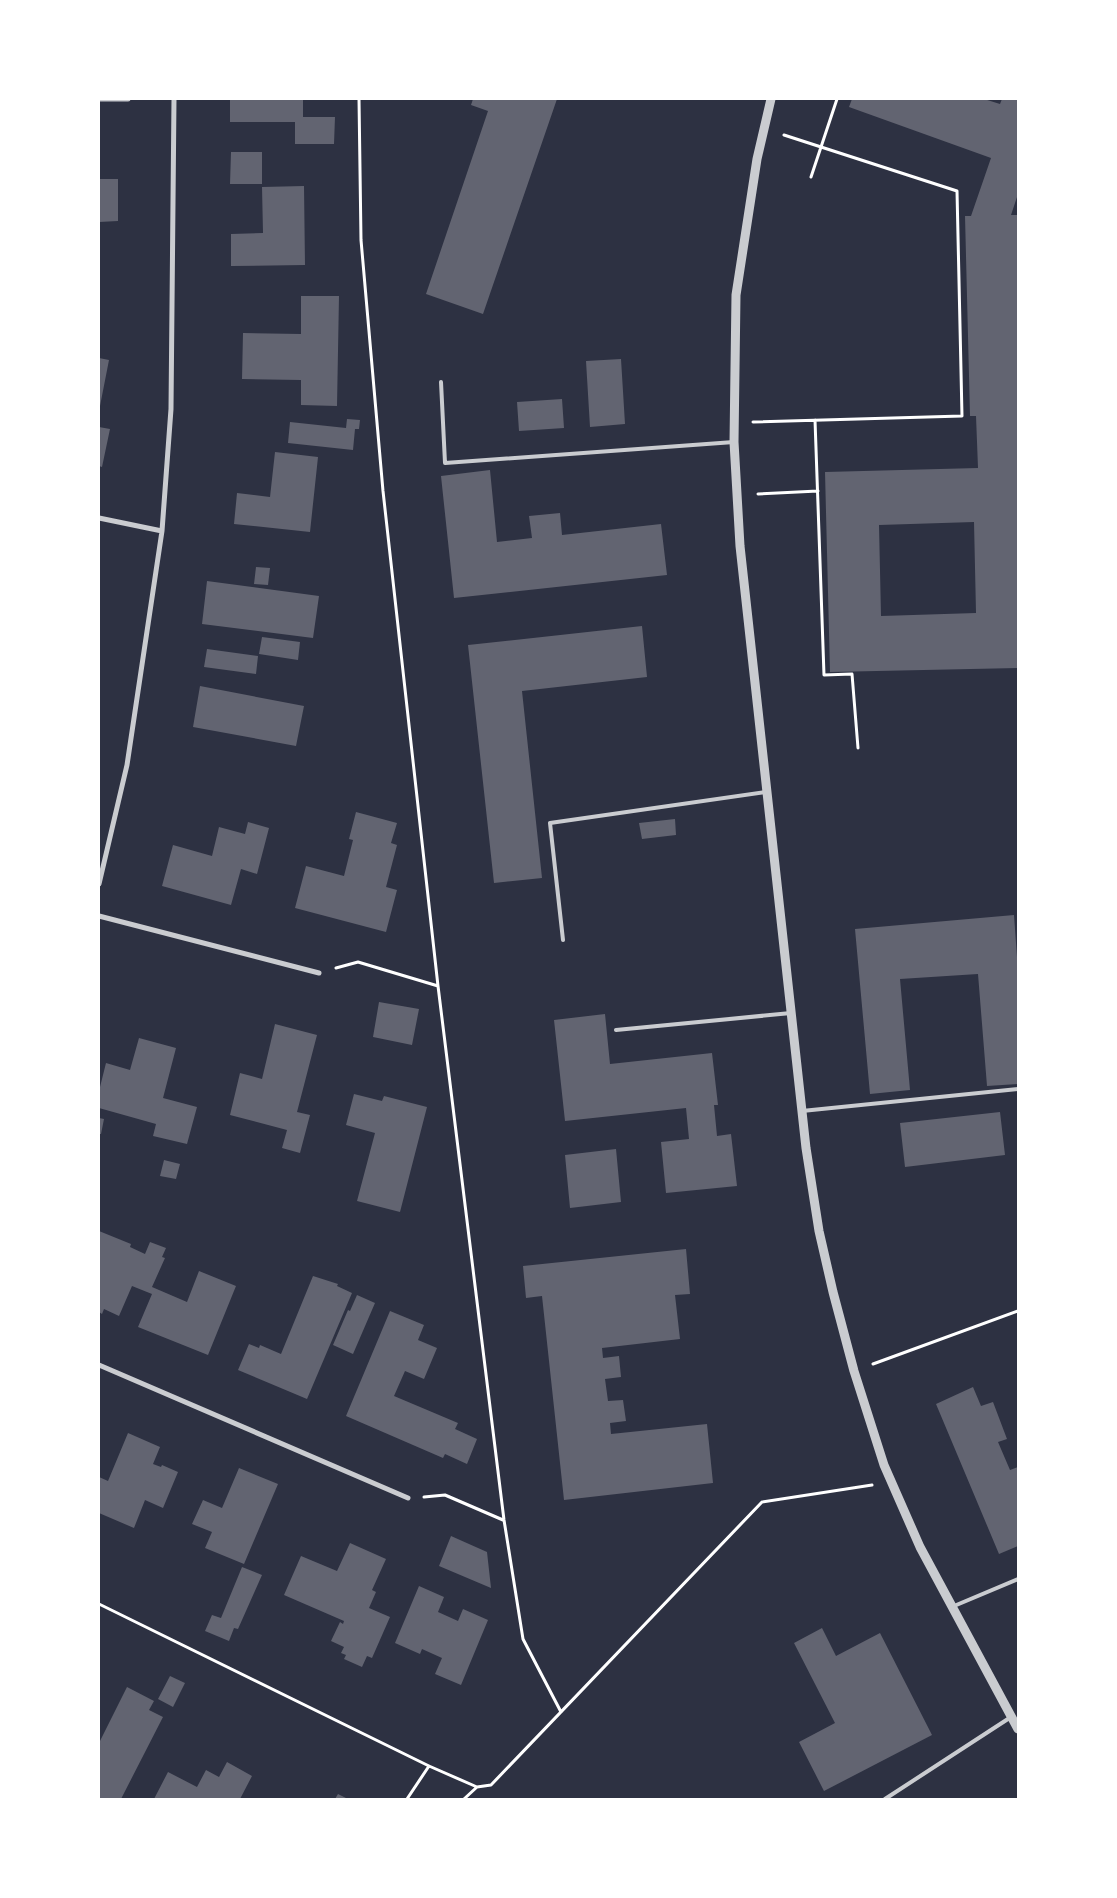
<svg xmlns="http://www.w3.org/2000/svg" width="1117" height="1898" viewBox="0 0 1117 1898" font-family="Helvetica,sans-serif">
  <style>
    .building { fill: #626471; fill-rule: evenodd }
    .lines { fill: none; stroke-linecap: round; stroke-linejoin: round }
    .path { stroke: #fff; stroke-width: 3 }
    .service { stroke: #caccd0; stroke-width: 4 }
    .minor { stroke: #caccd0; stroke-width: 5 }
    .tertiary { stroke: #caccd0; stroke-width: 9 }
  </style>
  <rect width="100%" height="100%" fill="#2d3142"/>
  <!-- building -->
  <path class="building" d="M230 99H303V117H335L334 144H295V122H230Z
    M473 99H557L483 314 426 294 488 111 471 105Z
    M852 99H984L1000 104 1002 99H1018V194L1011 215H1018V668L830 672 825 472 978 468 976 416H970L965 216H971L991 158 849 107ZM974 522 976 613 881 616 879 525Z
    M231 152H262V184H230Z
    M99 179H118V221L99 222Z
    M304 186 305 265 231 266V234L263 233 262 187Z
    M301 296H339L337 406 301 405V380L242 379 243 333 301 334Z
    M99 358 109 360 100 406H99Z
    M621 359 625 424 590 427 586 361Z
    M562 399 564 428 519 431 517 402Z
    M347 419 360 420 359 429H355L353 450 288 443 290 422 346 428Z
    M99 427 110 429 102 467 99 466Z
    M275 452 318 457 310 532 234 524 237 493 270 497Z
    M490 470 497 542 532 538 529 516 560 513 562 535 661 524 667 575 454 598 441 476Z
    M256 567 270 568 268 585 254 584Z
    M207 581 319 596 313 638 202 624Z
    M642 626 647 677 522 691 542 878 494 883 468 645Z
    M262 637 300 642 298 660 259 654Z
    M207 649 258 656 256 674 204 667Z
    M200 686 304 706 296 746 193 727Z
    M356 812 397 823 391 843 397 845 386 887 397 890 386 932 295 908 306 866 344 876 353 840 349 839Z
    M675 819 676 835 642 839 639 823Z
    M248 822 269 828 257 874 241 869 231 905 162 886 173 845 212 856 219 827 245 834Z
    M1014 915 1018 971V1084L987 1086 978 974 900 979 910 1090 870 1094 855 929Z
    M379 1002 419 1009 412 1045 373 1037Z
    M605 1014 610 1064 712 1053 718 1105H714L717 1136 731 1134 737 1186 666 1193 661 1142 689 1139 686 1108 565 1121 554 1020Z
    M275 1024 317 1035 297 1112 310 1115 300 1153 282 1148 287 1130 230 1115 240 1073 262 1079Z
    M139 1038 176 1048 163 1098 197 1107 187 1144 153 1136 156 1124 99 1108V1091L106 1063 130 1070Z
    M354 1094 382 1101 384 1096 427 1107 400 1212 357 1201 375 1133 346 1125Z
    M1000 1112 1005 1155 905 1167 900 1123Z
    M99 1118 104 1119 101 1134H99Z
    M616 1149 621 1202 570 1208 565 1155Z
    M164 1160 180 1164 176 1179 160 1176Z
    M99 1231 131 1244 130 1247 145 1254 150 1242 166 1248 162 1257 165 1258 152 1287 187 1302 199 1271 236 1286 208 1355 138 1327 152 1294 132 1286 119 1316 104 1309 102 1314 99 1312Z
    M686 1249 690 1294 675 1295 680 1339 602 1348 603 1358 619 1356 621 1377 605 1379 608 1401 623 1400 626 1421 610 1423 611 1434 707 1424 713 1483 564 1500 542 1296 526 1298 523 1266Z
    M313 1276 338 1284 337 1286 352 1293 307 1399 238 1370 249 1344 259 1348 260 1345 281 1354Z
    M357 1295 375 1303 353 1354 333 1345 348 1310 350 1311Z
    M390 1311 424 1325 418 1340 437 1348 424 1379 405 1371 394 1396 458 1423 455 1429 477 1439 467 1464 445 1454 443 1458 346 1416Z
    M973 1387 981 1406 993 1402 1007 1439 998 1442 1010 1470 1018 1467V1546L999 1554 936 1404Z
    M128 1433 160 1447 153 1464 161 1467 162 1465 178 1472 163 1508 145 1500 134 1528 99 1513V1477L108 1481Z
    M239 1468 278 1484 244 1564 205 1548 212 1532 192 1524 203 1500 222 1508Z
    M451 1536 487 1552 491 1588 439 1566Z
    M350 1543 386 1559 372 1590 376 1592 369 1608 390 1617 372 1658 367 1656 362 1667 344 1659 346 1655 341 1653 344 1647 331 1641 340 1622 343 1624 344 1621 284 1595 301 1556 337 1571Z
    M242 1567 262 1575 238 1629 234 1628 229 1641 205 1631 212 1615 221 1618Z
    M419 1586 444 1597 438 1612 458 1621 463 1609 488 1620 461 1685 435 1674 442 1658 422 1649 420 1654 395 1643Z
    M822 1628 836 1656 880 1633 932 1735 824 1791 799 1742 835 1723 794 1643Z
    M170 1676 185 1683 173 1707 158 1699Z
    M127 1687 154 1701 149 1710 163 1717 121 1799H99V1743Z
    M227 1762 252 1776 240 1799H154L168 1772 197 1787 206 1770 219 1777Z
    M338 1794 348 1799H335Z"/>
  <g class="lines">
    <!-- path -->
    <path class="path" d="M359 99 361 240 383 491 438 986 504 1520 523 1639 561 1712
      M811 177 837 99
      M815 420 824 675 852 674 858 748
      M753 422 962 416 957 191 784 135
      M758 494 818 491
      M336 968 358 962 438 986
      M873 1364 1018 1311
      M424 1497 445 1495 503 1520
      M99 1604 429 1766 477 1787 491 1785 762 1502 872 1485
      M407 1799 429 1766
      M464 1799 477 1787"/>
    <!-- service -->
    <path class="service" d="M441 382 445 463 734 442
      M563 940 550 823 766 792
      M616 1030 791 1013
      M802 1111 1018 1089
      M954 1606 1018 1579
      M885 1799 1011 1717"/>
    <!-- minor -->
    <path class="minor" d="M99 99H128
      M99 518 162 531
      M99 884 127 765 162 531 171 409 174 99
      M99 916 319 973
      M99 1365 408 1498"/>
    <!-- tertiary -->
    <path class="tertiary" d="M771 99 757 159 736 295 734 442 740 546 806 1148 819 1231 833 1292 854 1371 884 1465 920 1547 1018 1729"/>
  </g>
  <!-- border -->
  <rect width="1117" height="1898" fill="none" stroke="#ffffff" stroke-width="200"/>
</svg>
